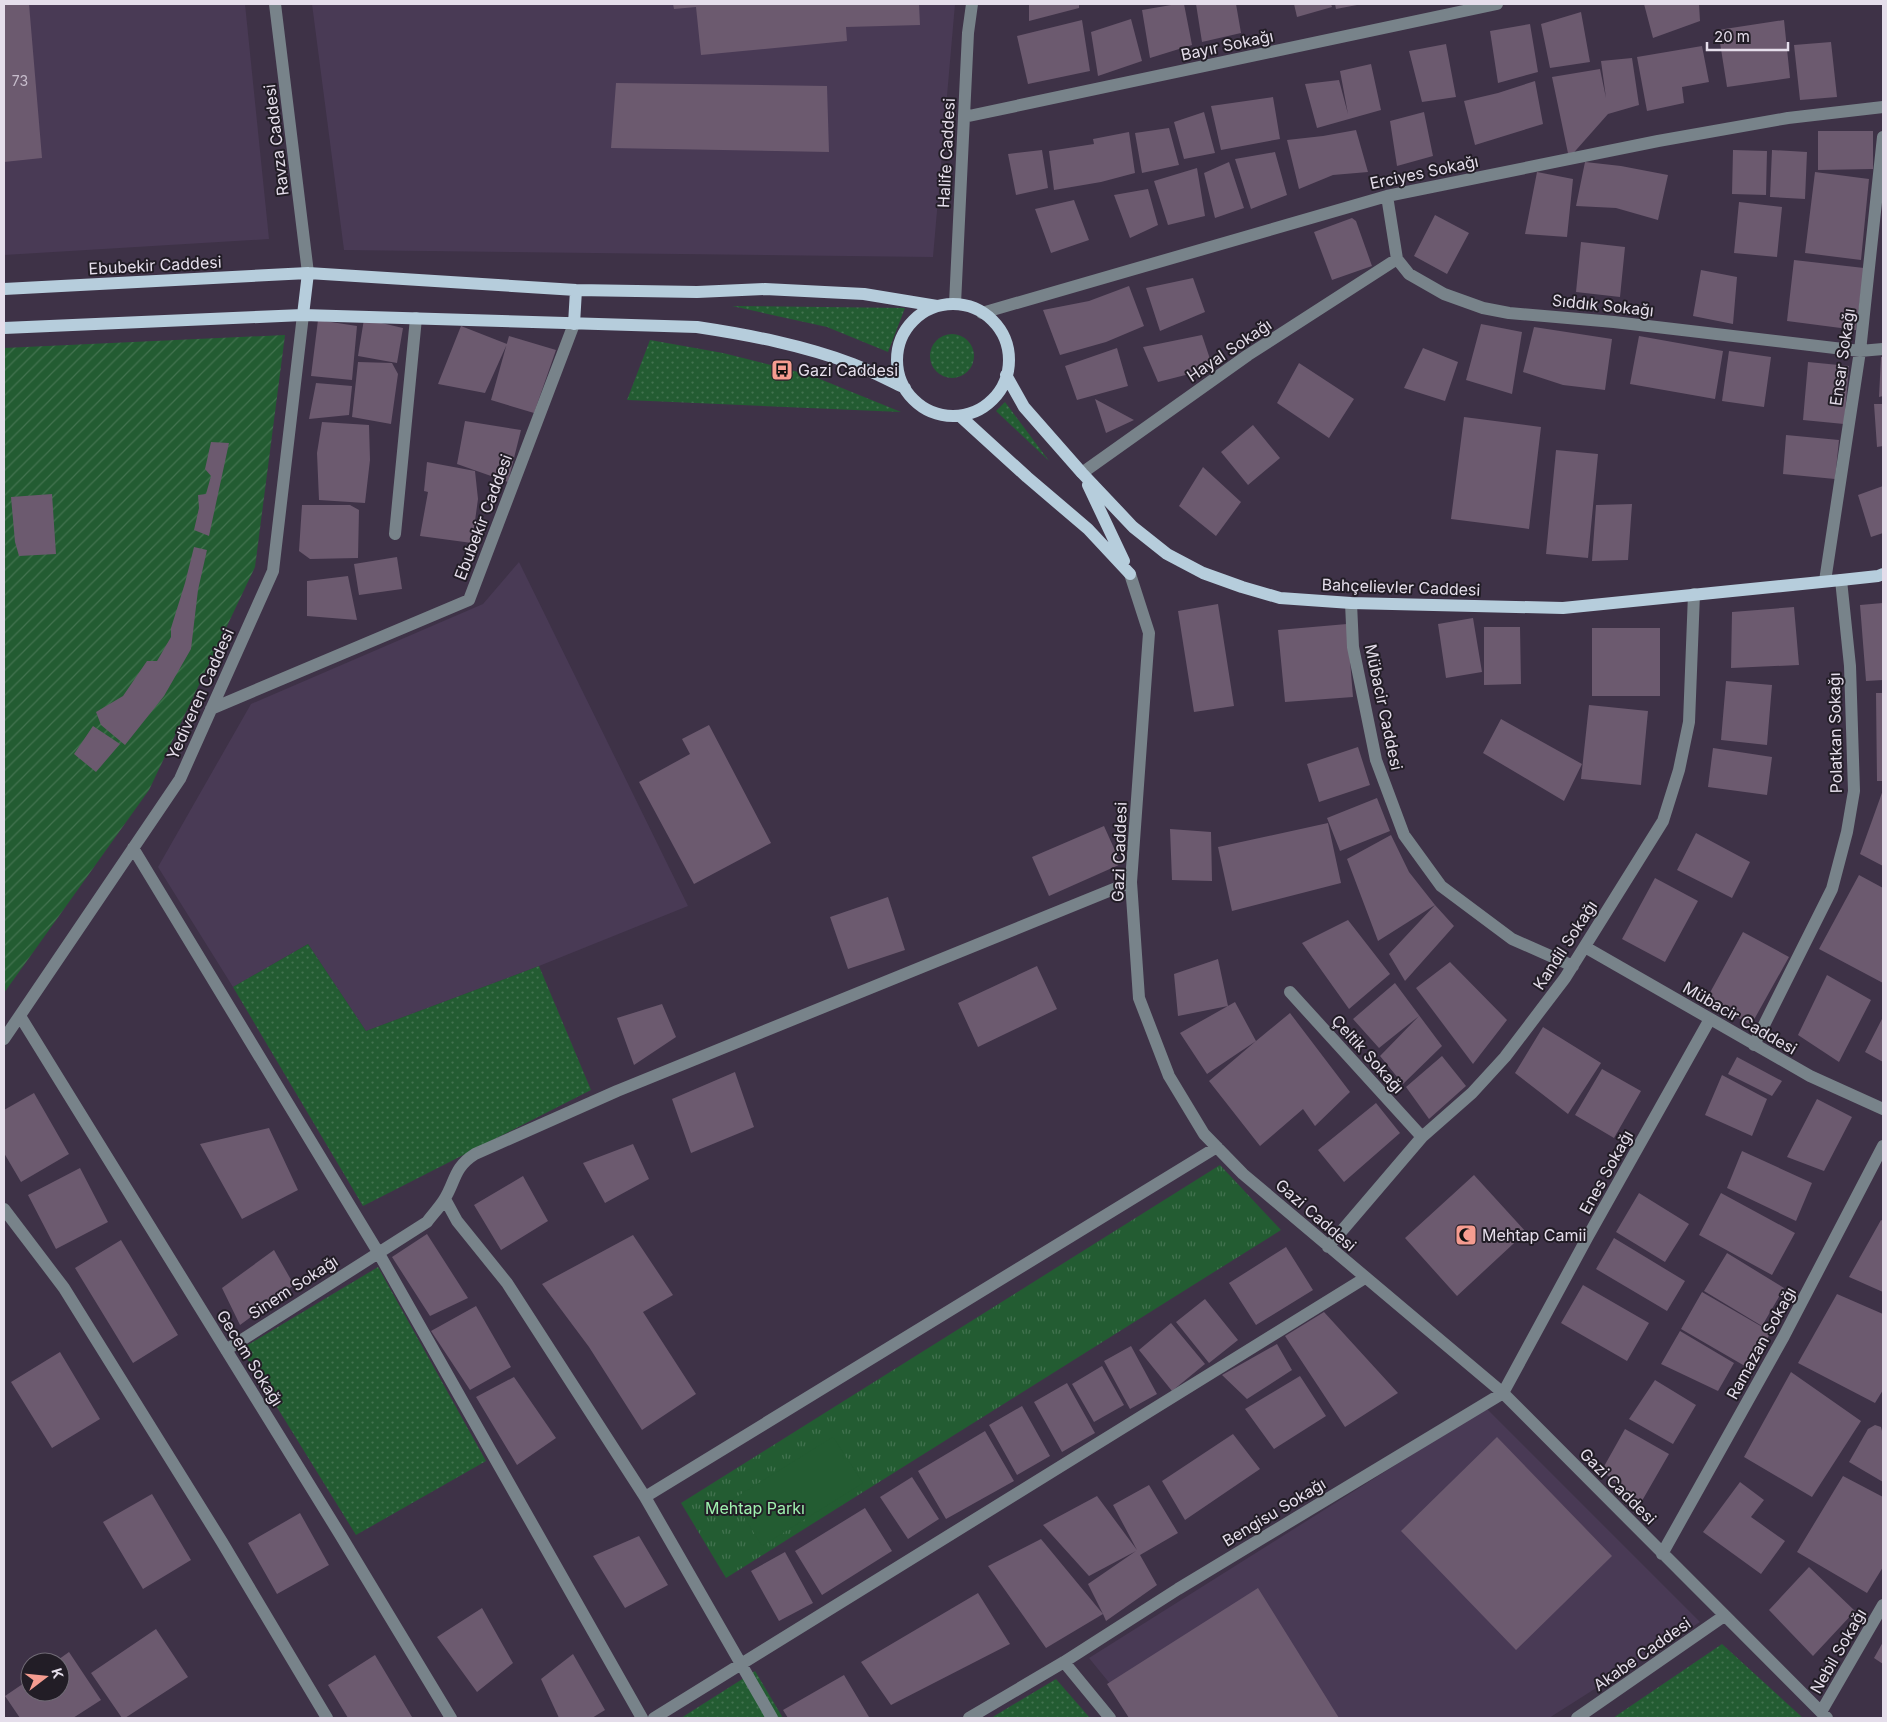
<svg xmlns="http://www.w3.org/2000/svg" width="1887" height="1722" viewBox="0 0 1887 1722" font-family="Inter,sans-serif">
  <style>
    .built { fill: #493a55 }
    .grass { fill: url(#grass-dots) }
    .park { fill: url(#park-tufts) }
    .garden { fill: url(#garden-furrows) }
    .pitch { fill: #235c32 }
    .building { fill: #6c5a6f }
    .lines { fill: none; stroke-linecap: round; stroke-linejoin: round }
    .minor { stroke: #78838a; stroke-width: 12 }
    .major { stroke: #b6cddc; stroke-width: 12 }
    .labels { text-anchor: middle; stroke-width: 4; stroke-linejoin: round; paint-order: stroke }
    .number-label { font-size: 14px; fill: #c7bdcc }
    .street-label { font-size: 16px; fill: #e5deeb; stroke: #221d26 }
    .poi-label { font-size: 16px; fill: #e5deeb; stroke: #221d26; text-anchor: start }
    .park-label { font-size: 16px; fill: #9ff1af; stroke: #221d26 }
  </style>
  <defs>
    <pattern id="grass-dots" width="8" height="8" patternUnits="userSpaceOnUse" patternTransform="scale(1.25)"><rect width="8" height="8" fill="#235c32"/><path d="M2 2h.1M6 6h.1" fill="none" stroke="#437350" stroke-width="1.8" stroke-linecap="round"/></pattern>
    <pattern id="park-tufts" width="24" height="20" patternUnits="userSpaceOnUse" patternTransform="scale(1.25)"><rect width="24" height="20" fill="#235c32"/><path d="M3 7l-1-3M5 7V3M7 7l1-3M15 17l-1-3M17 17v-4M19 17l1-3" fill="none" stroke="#437350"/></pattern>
    <pattern id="garden-furrows" width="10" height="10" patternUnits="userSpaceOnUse" patternTransform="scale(1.25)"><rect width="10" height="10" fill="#235c32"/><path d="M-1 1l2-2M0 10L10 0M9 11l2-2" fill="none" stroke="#437350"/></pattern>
  </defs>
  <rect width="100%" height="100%" fill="#3e3247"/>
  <!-- built -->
  <path class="built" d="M4 4H245L269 239 4 255Z
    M312 4H955L933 257 344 250Z
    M519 562 688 906 539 966 366 1031 308 944 233 987 158 867 251 704 483 604Z
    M1486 1408 1700 1622 1549 1718H1138L1089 1658Z"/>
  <!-- grass -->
  <path class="grass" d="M732 306 905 308 888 352 827 327Z
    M930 356a22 22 0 1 1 44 0a22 22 0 1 1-44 0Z
    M650 340 723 353 810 375 901 412 627 400Z
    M1005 402 1049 461 996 411Z
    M308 944 366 1031 539 966 591 1090 363 1206 233 987Z
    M378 1267 486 1461 356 1535 241 1349Z
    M1722 1644 1803 1718H1613Z
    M755 1671 783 1718H681Z
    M1056 1679 1090 1718H991Z"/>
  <!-- park -->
  <path class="park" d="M1220 1165 1281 1230 726 1578 681 1503Z"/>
  <!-- garden -->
  <path class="garden" d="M285 335 255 567 149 790 4 993V348Z"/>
  <!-- pitch -->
  <path class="pitch" d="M833 1437 863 1483 762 1546 733 1499Z"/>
  <!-- building -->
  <path class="building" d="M4 4H29L42 158 4 162Z
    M673 4H919L920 25 846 27 847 41 701 55 696 7 674 9Z
    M1029 4H1079V8L1029 21Z
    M1177 4H1184L1192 45 1150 58 1142 10Z
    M1196 4H1236L1241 33 1202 42Z
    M1294 4H1331L1332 7 1297 17Z
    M1335 4H1357V5L1336 9Z
    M1644 4H1699L1700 21 1653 38Z
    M1581 12 1590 62 1550 68 1541 24Z
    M1131 19 1142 61 1098 76 1091 32Z
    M1082 20 1090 71 1028 84 1017 36Z
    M1784 20 1790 78 1727 87 1718 30Z
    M1530 24 1538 72 1498 83 1490 31Z
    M1831 42 1837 97 1800 100 1794 45Z
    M1446 44 1456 97 1422 102 1409 51Z
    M1702 46 1709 82 1682 87 1684 103 1647 111 1637 57Z
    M1632 58 1639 105 1608 114 1569 158 1552 77 1600 69 1606 98 1601 61Z
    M1371 64 1381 110 1317 128 1305 84 1339 80 1348 114 1340 71Z
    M1535 81 1543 124 1475 145 1464 101 1498 93Z
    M616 83 827 86 829 152 611 148Z
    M1273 97 1280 139 1221 150 1211 106Z
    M1204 112 1215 153 1184 159 1174 122Z
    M1424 112 1433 156 1397 166 1390 121Z
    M1169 128 1179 165 1142 173 1135 133Z
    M1356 130 1368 172 1333 175 1299 189 1287 140 1323 136Z
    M1818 131H1873V169L1818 170Z
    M1129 132 1135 173 1101 182 1054 190 1049 151 1094 144 1093 139Z
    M1042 150 1048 188 1016 195 1008 154Z
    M1733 150 1767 151 1766 195 1732 194Z
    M1772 150 1807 152 1805 199 1770 197Z
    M1275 152 1287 195 1251 209 1235 159Z
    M1229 162 1244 208 1215 218 1204 173Z
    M1585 162 1621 166 1668 175 1658 220 1616 208 1576 206Z
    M1197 168 1205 216 1168 225 1154 181Z
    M1537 172 1573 179 1567 237 1525 234Z
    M1815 172 1869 179 1861 260 1805 253Z
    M1148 189 1158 225 1130 238 1114 195Z
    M1074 200 1089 240 1051 253 1035 209Z
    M1739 202 1782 207 1777 257 1734 253Z
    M1435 215 1469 233 1447 274 1414 256Z
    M1352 218 1356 221 1372 266 1332 280 1314 232Z
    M1581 242 1625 247 1620 297 1576 292Z
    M1794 260 1864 268 1856 330 1787 321Z
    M1701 270 1737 277 1733 324 1693 316Z
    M1193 278 1205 312 1160 331 1146 288Z
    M1129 286 1144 326 1106 342 1060 355 1043 310 1089 301Z
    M364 319 403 328 397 363 358 356Z
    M318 320 357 326 352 380 311 376Z
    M1481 324 1522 332 1512 394 1466 380Z
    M461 326 507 344 485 393 438 384Z
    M1534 327 1612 339 1605 390 1563 385 1523 372Z
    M1202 335 1213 368 1158 382 1143 347Z
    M509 336 556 350 534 413 491 400Z
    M1639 336 1723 351 1715 399 1630 384Z
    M1117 348 1128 386 1077 400 1065 366Z
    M1423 348 1458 362 1445 401 1404 388Z
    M1729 351 1771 357 1764 407 1722 401Z
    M1881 357H1883V396L1879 397Z
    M358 362 392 363 398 374 391 424 352 417Z
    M1808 362 1849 366 1844 424 1803 420Z
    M1299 363 1354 399 1329 438 1277 403Z
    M316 383 352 386 349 415 309 419Z
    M1095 399 1134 420 1106 433Z
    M1874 404H1883V446L1877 447Z
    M1464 417 1541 427 1529 529 1451 519Z
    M465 421 521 430 508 482 457 464Z
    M322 422 369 425 370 460 365 503 319 500 317 453Z
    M1253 425 1280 458 1248 485 1221 452Z
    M1786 435 1839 440 1835 479 1783 474Z
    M211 442 229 443 209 536 194 530 199 508 198 495 206 494 211 476 205 469Z
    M1556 450 1598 454 1588 558 1546 554Z
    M427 462 475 471 478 499 472 543 420 536 428 492 424 491Z
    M1203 467 1241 502 1216 536 1179 506Z
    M1883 486V533L1871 537 1858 495Z
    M52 494 56 554 19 556 15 542 11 497Z
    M1632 504 1628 560 1592 561 1596 505Z
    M302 505H350L359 510 358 558 310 559 299 551Z
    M194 547 207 550 198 590 191 649 164 696 125 745 101 725 96 712 123 696 147 661H157L171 637V628L185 583Z
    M397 557 402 589 359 595 354 564Z
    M348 576 357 620 307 616V581Z
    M1883 603V680L1866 681 1860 605Z
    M1218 604 1234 706 1194 712 1178 611Z
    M1794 607 1799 665 1731 668 1732 612Z
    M1473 618 1482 672 1446 678 1438 624Z
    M1347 624 1353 697 1285 702 1278 630Z
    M1484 627H1520L1521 684 1484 685Z
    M1592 628H1660V696H1592Z
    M1726 681 1772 685 1767 745 1721 740Z
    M1876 693H1883V781H1877Z
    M1589 705 1648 711 1641 785 1581 779Z
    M1501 719 1582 764 1564 801 1483 753Z
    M709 725 771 843 694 884 639 782 690 754 682 739Z
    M93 726 120 744 96 772 74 754Z
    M1358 747 1370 785 1319 802 1307 764Z
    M1713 748 1772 757 1767 795 1708 787Z
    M1883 790V866L1860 854Z
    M1377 798 1390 831 1340 851 1327 818Z
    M1328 823 1341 883 1232 911 1218 847Z
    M1104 826 1121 864 1049 896 1032 857Z
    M1170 829 1211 832 1212 881 1172 880Z
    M1696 833 1750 862 1732 898 1677 870Z
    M1391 835 1409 872 1435 905 1454 926 1405 981 1389 954 1435 905 1378 941 1347 859Z
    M1859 875 1883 888V983L1819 949Z
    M1655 878 1698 901 1665 962 1622 939Z
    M888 897 905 950 848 969 830 917Z
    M1348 920 1390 974 1349 1009 1302 943Z
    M1743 932 1789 957 1751 1025 1706 1000Z
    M1218 959 1228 1006 1178 1016 1174 974Z
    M1450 962 1507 1020 1473 1064 1416 988Z
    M1037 966 1057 1009 978 1047 958 1003Z
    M1827 975 1871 1000 1839 1062 1798 1035Z
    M1395 983 1442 1046 1403 1084 1380 1056 1419 1016 1379 1048 1353 1019Z
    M1235 1002 1256 1041 1290 1013 1350 1092 1315 1126 1303 1109 1260 1146 1209 1081 1256 1041 1207 1074 1180 1033Z
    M662 1004 676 1037 634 1065 617 1018Z
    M1883 1017V1062L1865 1052Z
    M1543 1027 1601 1063 1568 1114 1515 1073Z
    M1442 1056 1466 1086 1429 1119 1406 1087Z
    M1737 1057 1782 1081 1772 1096 1728 1074Z
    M1602 1069 1641 1091 1614 1138 1575 1115Z
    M735 1072 754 1127 691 1153 672 1099Z
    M1722 1075 1767 1099 1752 1136 1705 1115Z
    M34 1093 69 1154 21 1182 4 1153V1110Z
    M1817 1099 1852 1117 1824 1171 1787 1157Z
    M1376 1103 1400 1133 1344 1182 1318 1150Z
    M269 1128 298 1190 242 1219 200 1144Z
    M633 1144 649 1179 605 1203 583 1163Z
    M1742 1151 1812 1183 1796 1221 1727 1188Z
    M80 1168 108 1222 56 1249 28 1195Z
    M1474 1175 1526 1232 1457 1296 1405 1238Z
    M523 1176 548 1221 501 1250 474 1205Z
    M1639 1193 1689 1224 1665 1262 1616 1232Z
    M1721 1193 1795 1233 1772 1275 1699 1235Z
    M1881 1220 1883 1221V1292L1849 1277Z
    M427 1234 468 1298 430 1316 392 1257Z
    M633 1235 673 1295 643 1312 696 1394 642 1430 589 1347 542 1284Z
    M1614 1238 1685 1281 1667 1311 1596 1269Z
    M121 1240 178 1335 133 1363 75 1268Z
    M1286 1247 1313 1290 1256 1325 1229 1283Z
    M274 1250 294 1285 240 1325 222 1288Z
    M1727 1253 1784 1288 1762 1326 1704 1291Z
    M1583 1285 1649 1323 1627 1361 1561 1323Z
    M1702 1292 1771 1332 1750 1369 1681 1329Z
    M1837 1294 1883 1314V1390L1875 1403 1798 1363Z
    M1205 1299 1238 1340 1209 1363 1176 1322Z
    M476 1306 511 1367 470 1390 431 1331Z
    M1324 1312 1398 1393 1345 1427 1285 1336Z
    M1171 1323 1205 1364 1172 1391 1139 1350Z
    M1680 1331 1734 1363 1718 1391 1661 1364Z
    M1277 1344 1292 1370 1247 1399 1222 1375Z
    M1131 1346 1157 1394 1130 1409 1104 1361Z
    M60 1352 100 1419 52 1448 11 1382Z
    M1102 1366 1124 1405 1094 1422 1072 1384Z
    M1791 1372 1861 1421 1812 1497 1744 1457Z
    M1300 1376 1326 1416 1274 1449 1245 1409Z
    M514 1377 556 1438 517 1465 476 1397Z
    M1655 1380 1696 1405 1673 1444 1629 1419Z
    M1067 1383 1095 1433 1062 1452 1034 1402Z
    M1022 1406 1050 1456 1017 1475 989 1425Z
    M1875 1425 1881 1427 1883 1435V1482L1849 1462 1868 1429Z
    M1625 1429 1669 1454 1639 1506 1602 1470Z
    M985 1431 1014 1481 946 1519 918 1471Z
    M1233 1434 1260 1469 1185 1520 1162 1481Z
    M1497 1437 1612 1556 1516 1650 1401 1531Z
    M1843 1476 1883 1497V1567L1867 1593 1797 1552Z
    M912 1477 939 1519 908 1539 880 1497Z
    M1740 1482 1764 1500 1751 1517 1785 1541 1761 1574 1703 1532Z
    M1149 1485 1178 1533 1140 1555 1157 1585 1106 1621 1103 1614 1046 1648 988 1566 1041 1539 1103 1614 1088 1584 1136 1551 1089 1576 1043 1525 1097 1496 1137 1550 1113 1505Z
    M152 1494 191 1560 143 1589 103 1522Z
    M865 1508 892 1551 822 1595 795 1551Z
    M300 1513 329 1565 277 1594 248 1543Z
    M639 1536 668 1585 625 1608 593 1556Z
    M785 1552 813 1603 779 1621 751 1571Z
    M1809 1567 1855 1611 1813 1656 1769 1610Z
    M1258 1588 1339 1718H1129L1107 1684Z
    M978 1593 1010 1644 891 1705 861 1662Z
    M482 1608 513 1663 477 1692 437 1637Z
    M156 1629 188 1677 125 1718H122L91 1673Z
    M1883 1642V1664L1874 1658Z
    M69 1652 101 1700 73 1718H20L5 1696 30 1679V1692H60V1662H55Z
    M573 1654 605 1710 592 1718H559L541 1679Z
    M375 1655 412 1717 410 1718H348L328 1685Z
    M844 1675 869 1717 788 1718 783 1710Z"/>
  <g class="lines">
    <!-- minor -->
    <path class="minor" d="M275 4 308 273
      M964 117 1497 4
      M1387 196 1397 259 1409 274 1444 294 1483 308 1509 313 1614 322 1860 351 1883 349
      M955 304 968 33 972 4
      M982 313 1387 196 1658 141 1788 118 1883 107
      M1082 473 1248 355 1397 259
      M395 534 416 318
      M1130 574 1149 633 1131 882 1139 998 1169 1076 1204 1134 1243 1174 1503 1393 1827 1718
      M1825 581 1860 351 1883 137
      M1351 603 1353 647 1376 760 1404 835 1441 886 1512 939 1573 966
      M211 709 469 600 574 324
      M133 848 378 1252 642 1718
      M1585 947 1810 1076 1883 1109
      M1290 992 1422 1137
      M20 1016 341 1536 451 1718
      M4 1039 180 779 273 571 303 315
      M1754 1045 1832 889 1847 832 1854 791 1850 666 1841 580
      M445 1199 457 1221 507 1283 645 1497 772 1718
      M4 1209 64 1288 222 1542 327 1718
      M1328 1247 1422 1137 1472 1093 1505 1057 1565 978 1663 821 1679 770 1689 722 1694 594
      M226 1350 427 1222C432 1215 439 1208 444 1200 456 1181 453 1168 475 1154L617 1091 1131 882
      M645 1497 1217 1147
      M1662 1554 1784 1336 1883 1146
      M1064 1662 1110 1718
      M1821 1712 1883 1605
      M654 1718 1365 1278
      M969 1718 1064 1662 1178 1589 1503 1393 1587 1238 1710 1019
      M1577 1718 1724 1616"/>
    <!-- major -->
    <path class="major" d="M4 289 308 273 576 290 697 292 765 289 864 294 937 306
      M897 360a56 56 0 1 1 112 0a56 56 0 1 1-112 0Z
      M303 315 308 273
      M574 324 576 290
      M4 328 303 315 697 327C750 335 802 345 853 364 871 371 888 380 905 388
      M1006 375 1024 407 1082 473 1133 527 1167 554 1203 573 1242 587 1280 598 1351 603 1563 608 1841 580 1878 576 1883 574
      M960 416 1027 477 1088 529 1130 574
      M1088 485 1124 561"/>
  </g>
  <!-- icons -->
  <defs>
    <g id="bus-square" transform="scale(1.125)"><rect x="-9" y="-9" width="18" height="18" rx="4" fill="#f59c90" stroke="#221d26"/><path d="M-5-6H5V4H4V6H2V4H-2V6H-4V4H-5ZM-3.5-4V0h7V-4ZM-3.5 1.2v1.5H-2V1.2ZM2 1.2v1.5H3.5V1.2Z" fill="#111"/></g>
    <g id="mosque-square" transform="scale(1.125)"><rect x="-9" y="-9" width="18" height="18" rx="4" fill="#f59c90" stroke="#221d26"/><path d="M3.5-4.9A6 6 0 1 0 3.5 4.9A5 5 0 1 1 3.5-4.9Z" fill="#111"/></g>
  </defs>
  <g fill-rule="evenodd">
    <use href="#bus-square" x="782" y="370"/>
    <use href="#mosque-square" x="1466" y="1235"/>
  </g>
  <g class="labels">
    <!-- number labels -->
    <g class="number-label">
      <text x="20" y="86">73</text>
    </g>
    <!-- street labels -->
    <g class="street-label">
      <text transform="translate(1227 45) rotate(-12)" y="6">Bayır Sokağı</text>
      <text transform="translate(276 140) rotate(-97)" y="6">Ravza Caddesi</text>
      <text transform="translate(946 153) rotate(-87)" y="6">Halife Caddesi</text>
      <text transform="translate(1424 172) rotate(-12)" y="6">Erciyes Sokağı</text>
      <text transform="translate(155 265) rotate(-3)" y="6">Ebubekir Caddesi</text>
      <text transform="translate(1603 305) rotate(6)" y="6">Sıddık Sokağı</text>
      <text transform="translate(1229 350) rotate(-34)" y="6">Hayal Sokağı</text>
      <text transform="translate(1842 357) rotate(-82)" y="6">Ensar Sokağı</text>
      <text transform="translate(483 517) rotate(-69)" y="6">Ebubekir Caddesi</text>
      <text transform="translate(1401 587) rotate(2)" y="6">Bahçelievler Caddesi</text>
      <text transform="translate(200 694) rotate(-66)" y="6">Yediveren Caddesi</text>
      <text transform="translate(1384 707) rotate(78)" y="6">Mübacir Caddesi</text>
      <text transform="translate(1835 733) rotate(-91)" y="6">Polatkan Sokağı</text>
      <text transform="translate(1119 852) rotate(-88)" y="6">Gazi Caddesi</text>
      <text transform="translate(1565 945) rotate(-57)" y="6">Kandil Sokağı</text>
      <text transform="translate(1740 1018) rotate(30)" y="6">Mübacir Caddesi</text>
      <text transform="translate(1368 1054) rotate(48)" y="6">Çeltik Sokağı</text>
      <text transform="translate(1606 1172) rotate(-61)" y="6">Enes Sokağı</text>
      <text transform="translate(1316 1215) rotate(41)" y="6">Gazi Caddesi</text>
      <text transform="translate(293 1287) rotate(-33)" y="6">Sinem Sokağı</text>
      <text transform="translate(1761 1343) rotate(-61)" y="6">Ramazan Sokağı</text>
      <text transform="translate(250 1358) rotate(58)" y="6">Gecem Sokağı</text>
      <text transform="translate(1618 1486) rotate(45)" y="6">Gazi Caddesi</text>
      <text transform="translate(1274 1512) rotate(-31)" y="6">Bengisu Sokağı</text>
      <text transform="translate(1838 1651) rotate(-60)" y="6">Nebil Sokağı</text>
      <text transform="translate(1642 1654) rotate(-35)" y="6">Akabe Caddesi</text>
    </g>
    <!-- poi labels -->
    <g class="poi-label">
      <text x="798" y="376">Gazi Caddesi</text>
      <text x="1482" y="1241">Mehtap Camii</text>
    </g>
    <!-- park labels -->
    <g class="park-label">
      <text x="755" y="1514">Mehtap Parkı</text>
    </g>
  </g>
  <!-- border -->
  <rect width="1887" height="1722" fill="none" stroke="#e5deeb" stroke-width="10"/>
  <!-- north arrow -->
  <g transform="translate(45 1677) rotate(74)"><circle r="24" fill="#221d26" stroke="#706a75"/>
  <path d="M0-4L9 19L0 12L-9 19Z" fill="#f59c90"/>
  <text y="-8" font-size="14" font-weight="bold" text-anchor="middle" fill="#e5deeb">K</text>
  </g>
  <!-- scale -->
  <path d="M1707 42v8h81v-8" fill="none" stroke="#e5deeb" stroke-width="2.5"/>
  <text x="1714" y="42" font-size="15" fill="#e5deeb" stroke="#221d26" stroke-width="4" paint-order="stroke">20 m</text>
</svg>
